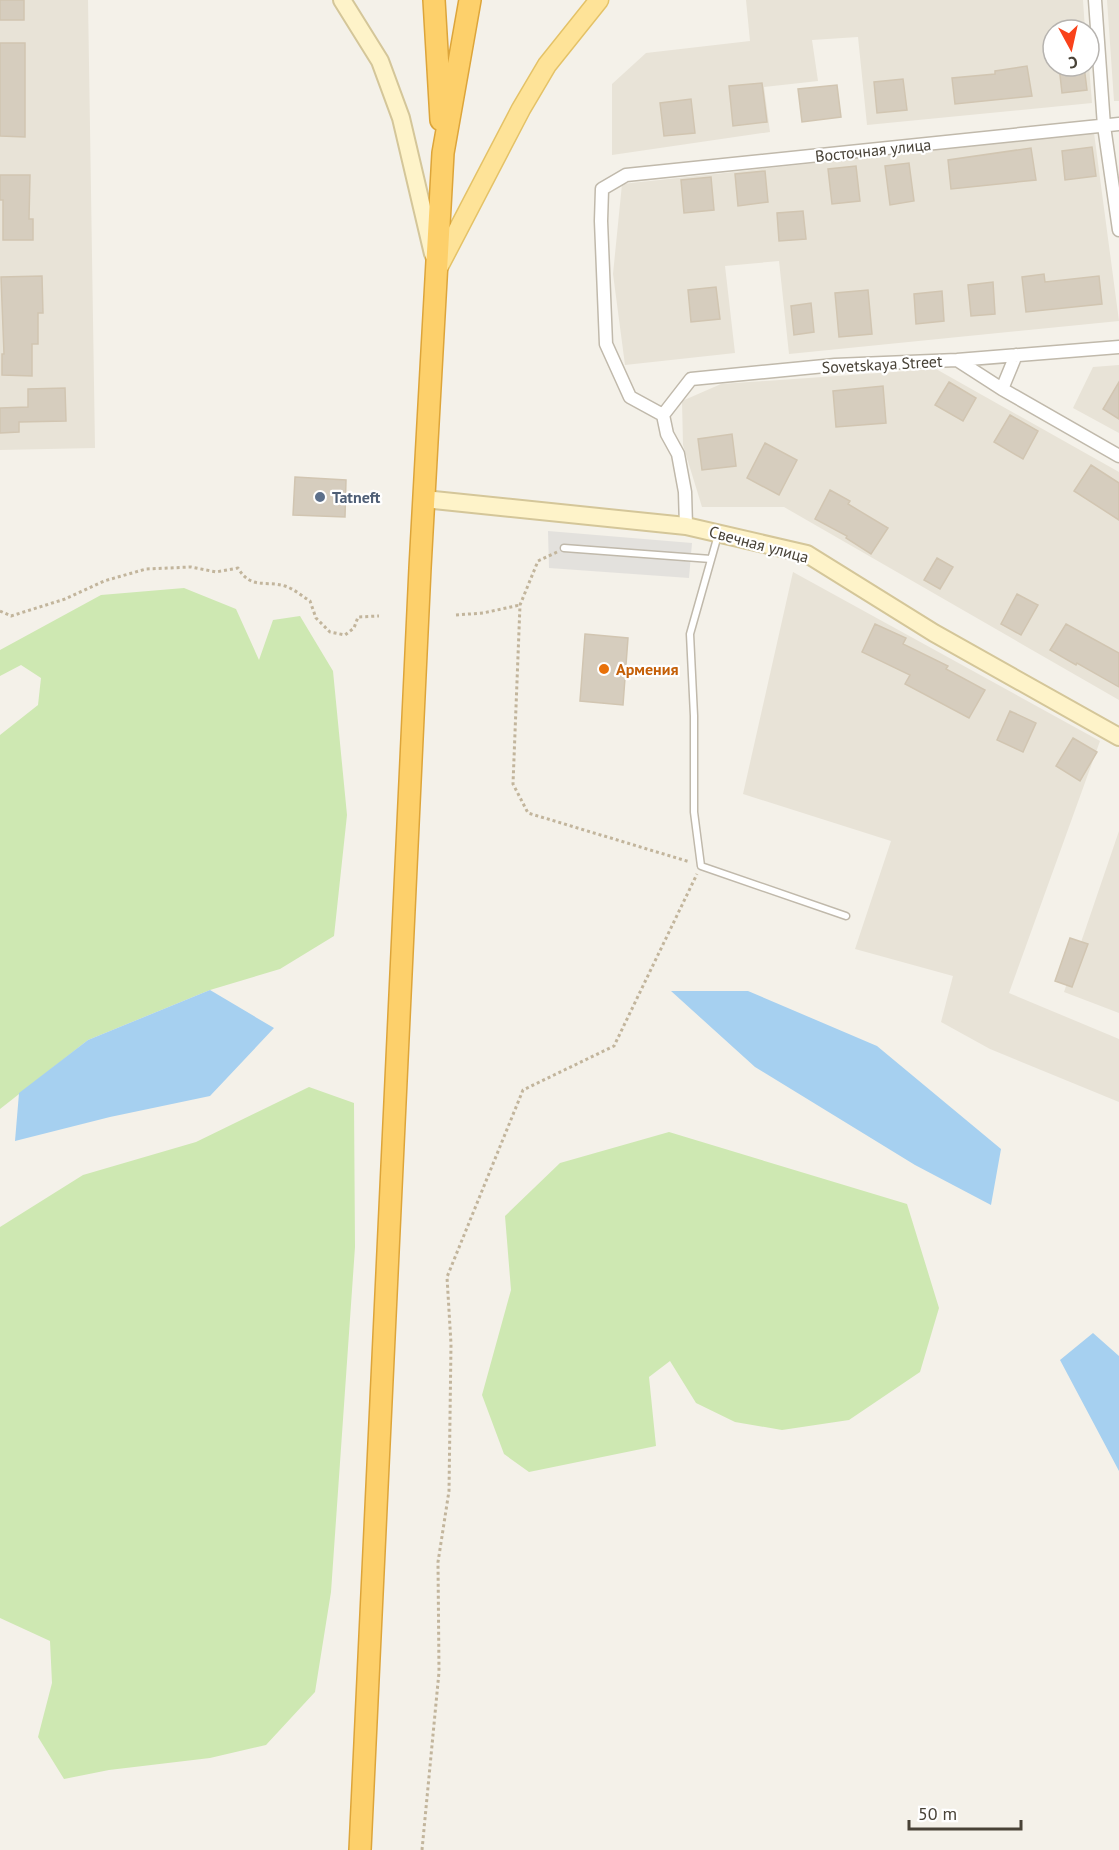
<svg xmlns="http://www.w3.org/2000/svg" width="1119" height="1850" viewBox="0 0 1119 1850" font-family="'PT Sans',sans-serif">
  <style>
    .residential { fill: #e8e3d7 }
    .green { fill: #cee8b2 }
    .parking { fill: #e3e1dd }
    .water { fill: #a6d0f0 }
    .building { fill: #d6cdbe; stroke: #d1c5b1; stroke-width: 1.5 }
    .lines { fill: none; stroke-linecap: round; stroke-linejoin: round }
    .lane-casing { stroke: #c0b9ab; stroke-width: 9 }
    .street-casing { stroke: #c0b9ab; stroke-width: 15 }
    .secondary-casing { stroke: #d4c699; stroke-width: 20 }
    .primary-casing { stroke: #e4c267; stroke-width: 21 }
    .highway-casing { stroke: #dda53a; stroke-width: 24 }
    .path { stroke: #c2b59c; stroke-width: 3; stroke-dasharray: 3 3; stroke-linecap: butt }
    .lane { stroke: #fff; stroke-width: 6 }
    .street { stroke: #fff; stroke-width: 12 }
    .secondary { stroke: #fef3c9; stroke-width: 16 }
    .primary { stroke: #fee398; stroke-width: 18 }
    .highway { stroke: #fdd06b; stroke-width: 21 }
    .service-dot { fill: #5c6f8a; stroke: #fff; stroke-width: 2 }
    .food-dot { fill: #e8710a; stroke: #fff; stroke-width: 2 }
    .labels { text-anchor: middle; stroke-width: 4.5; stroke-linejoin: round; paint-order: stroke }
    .street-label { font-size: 16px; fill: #484237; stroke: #fff }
    .service-label { font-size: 16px; font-weight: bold; fill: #4e5e75; stroke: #fff; text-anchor: start }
    .food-label { font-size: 16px; font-weight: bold; fill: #c56008; stroke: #fff; text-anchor: start }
  </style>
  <rect width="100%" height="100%" fill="#f4f1e9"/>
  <!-- residential -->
  <path class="residential" d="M0 0H88L95 448 0 450Z
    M746 0H1083L1085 30H1053V66H1089L1092 103 867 125 858 37 812 40 818 81 764 87 770 132 612 155V84L646 53 750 41Z
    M1107 0H1119V101H1114Z
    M1094 133 1119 321 789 354 779 261 725 266 735 353 625 365 613 274 622 184Z
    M1119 365V433L1073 408 1093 367Z
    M936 369 1119 472V700L784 507H702L683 445 682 401 721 384Z
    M793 572 1100 741 1009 993 1119 1039V1102L990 1049 941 1022 953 976 855 949 891 841 743 794Z
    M1119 831V1013L1064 992Z"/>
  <!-- green -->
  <path class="green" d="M184 588 236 609 259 660 273 620 300 616 333 671 347 815 334 936 280 969 210 990 88 1040 0 1109V735L38 705 41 678 21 665 0 676V650L101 595Z
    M309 1087 354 1103 355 1247 331 1592 315 1692 266 1745 210 1758 109 1770 64 1779 38 1737 52 1683 50 1641 0 1618V1227L83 1175 196 1142Z
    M669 1132 907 1204 939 1308 920 1372 849 1420 782 1430 735 1422 696 1403 670 1361 649 1377 656 1446 529 1472 504 1454 482 1395 511 1290 505 1216 560 1163Z"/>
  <!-- parking -->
  <path class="parking" d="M548 531 692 543 689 578 549 568Z"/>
  <!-- water -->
  <path class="water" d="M210 990 274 1028 210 1096 110 1117 15 1141 19 1093 88 1040Z
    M671 991H748L877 1046 1001 1149 991 1205 915 1165 755 1067Z
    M1093 1333 1119 1356V1471L1060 1360Z"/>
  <!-- building -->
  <path class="building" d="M0 0H24V20H0Z
    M0 43H25V137L0 136Z
    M1027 66 1032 96 955 104 952 78 995 74V71Z
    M1059 66H1084L1087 90 1062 93Z
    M903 79 907 110 877 113 874 82Z
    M762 83 767 122 733 126 729 86Z
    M837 85 841 117 802 122 798 89Z
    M691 99 695 133 664 136 660 103Z
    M1092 147 1096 176 1065 180 1062 151Z
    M1031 148 1036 180 951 189 948 160Z
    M909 163 914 201 890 205 885 166Z
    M856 166 860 201 832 204 828 169Z
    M765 171 768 202 738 206 735 174Z
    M0 175H30L29 219H33V240H3V200H0Z
    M711 177 714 210 684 213 681 180Z
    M803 211 806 239 779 241 777 213Z
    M1044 274 1045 282 1099 276 1102 304 1026 312 1022 277Z
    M42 276 43 313H38V344H32V376L2 375V354H4L1 277Z
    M993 282 995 314 971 316 968 285Z
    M716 287 720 319 691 322 688 290Z
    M868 290 872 334 839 337 835 293Z
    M942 291 944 321 916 324 914 294Z
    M811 303 814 332 794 335 791 306Z
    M949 382 976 398 963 421 935 405Z
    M1119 382V419L1103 409Z
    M883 386 886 423 836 427 833 391Z
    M65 388 66 421 19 422V432L0 433V408L28 407V389Z
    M1010 415 1038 431 1023 459 994 442Z
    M732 434 736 466 702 470 698 439Z
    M765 443 797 460 779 495 747 478Z
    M1091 465 1119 483V520L1074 491Z
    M295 477 346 480 345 517 293 515Z
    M830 490 850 501 848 504 888 528 871 554 846 538 847 536 815 519Z
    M937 558 953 567 940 589 924 580Z
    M1017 594 1038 605 1021 635 1001 624Z
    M875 624 906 638 903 644 948 666 946 669 985 690 969 718 905 684 910 675 862 652Z
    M1066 624 1119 653V687L1077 663 1076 665 1050 650Z
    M585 634 628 638 623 705 580 701Z
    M1010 711 1036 723 1023 752 997 740Z
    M1073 738 1097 752 1080 781 1056 766Z
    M1070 938 1088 944 1072 987 1055 981Z"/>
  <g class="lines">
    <!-- lane casing -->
    <g class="lane-casing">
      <path id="lane" d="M718 535 690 634 694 716V812L701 866 846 916
        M564 548 711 559"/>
    </g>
    <!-- street casing -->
    <g class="street-casing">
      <path id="street" d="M1095 0 1104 126 1119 230
        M957 360 1002 389 1119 456
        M1002 389 1016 355
        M663 415 691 379 835 365 957 360 1119 347
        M686 526 685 492 678 454 667 434 663 415 630 397 606 344 601 221 602 189 626 175 1119 124"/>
    </g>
    <!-- secondary casing -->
    <g class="secondary-casing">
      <path id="secondary" d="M342 0 380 61 401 118 433 254
        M424 499 686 526 807 554 934 633 1119 737"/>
    </g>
    <!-- primary casing -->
    <g class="primary-casing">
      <path id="primary" d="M437 270 521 109 547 65 599 0"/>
    </g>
    <!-- highway casing -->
    <g class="highway-casing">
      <path id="highway" d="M434 0 441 120
        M360 1850 420 568 443 153 470 0"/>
    </g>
    <!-- path -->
    <path class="path" d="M557 552 538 561 520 605 513 784 528 813 690 862
      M0 611 11 616 65 599 104 581 146 569 191 567 216 572 238 568C251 590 265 580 285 586 294 589 302 596 310 601L316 618 330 632 345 635 354 628 358 617 379 616
      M456 615 483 613 520 605
      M422 1850 439 1672 438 1562 449 1491 451 1344 447 1277 523 1090 614 1046 697 874"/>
    <!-- lane -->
    <use href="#lane" class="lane"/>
    <!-- street -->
    <use href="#street" class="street"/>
    <!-- secondary -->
    <use href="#secondary" class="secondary"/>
    <!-- primary -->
    <use href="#primary" class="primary"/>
    <!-- highway -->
    <use href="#highway" class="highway"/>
  </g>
  <!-- markers -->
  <circle class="service-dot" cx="320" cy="497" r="6"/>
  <circle class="food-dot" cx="604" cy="669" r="6"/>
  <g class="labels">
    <!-- street labels -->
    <g class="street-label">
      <text transform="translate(873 150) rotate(-6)" y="6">Восточная улица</text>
      <text transform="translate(882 364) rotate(-3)" y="6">Sovetskaya Street</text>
      <text transform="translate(759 544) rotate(15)" y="6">Свечная улица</text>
    </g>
    <!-- service labels -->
    <g class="service-label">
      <text x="332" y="503">Tatneft</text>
    </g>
    <!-- food labels -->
    <g class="food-label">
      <text x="616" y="675">Армения</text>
    </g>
  </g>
  <!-- north arrow -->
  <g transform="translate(1071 48) rotate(172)"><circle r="28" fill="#ffffff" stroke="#b6b3af" stroke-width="1.5"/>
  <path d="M0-4.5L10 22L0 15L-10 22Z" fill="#f9421b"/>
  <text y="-9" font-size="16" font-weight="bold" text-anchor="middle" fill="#484237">С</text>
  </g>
  <!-- scale -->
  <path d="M909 1820v9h112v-9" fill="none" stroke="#484237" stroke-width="3"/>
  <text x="918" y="1820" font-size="18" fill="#484237" stroke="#ffffff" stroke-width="4.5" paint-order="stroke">50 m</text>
</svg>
